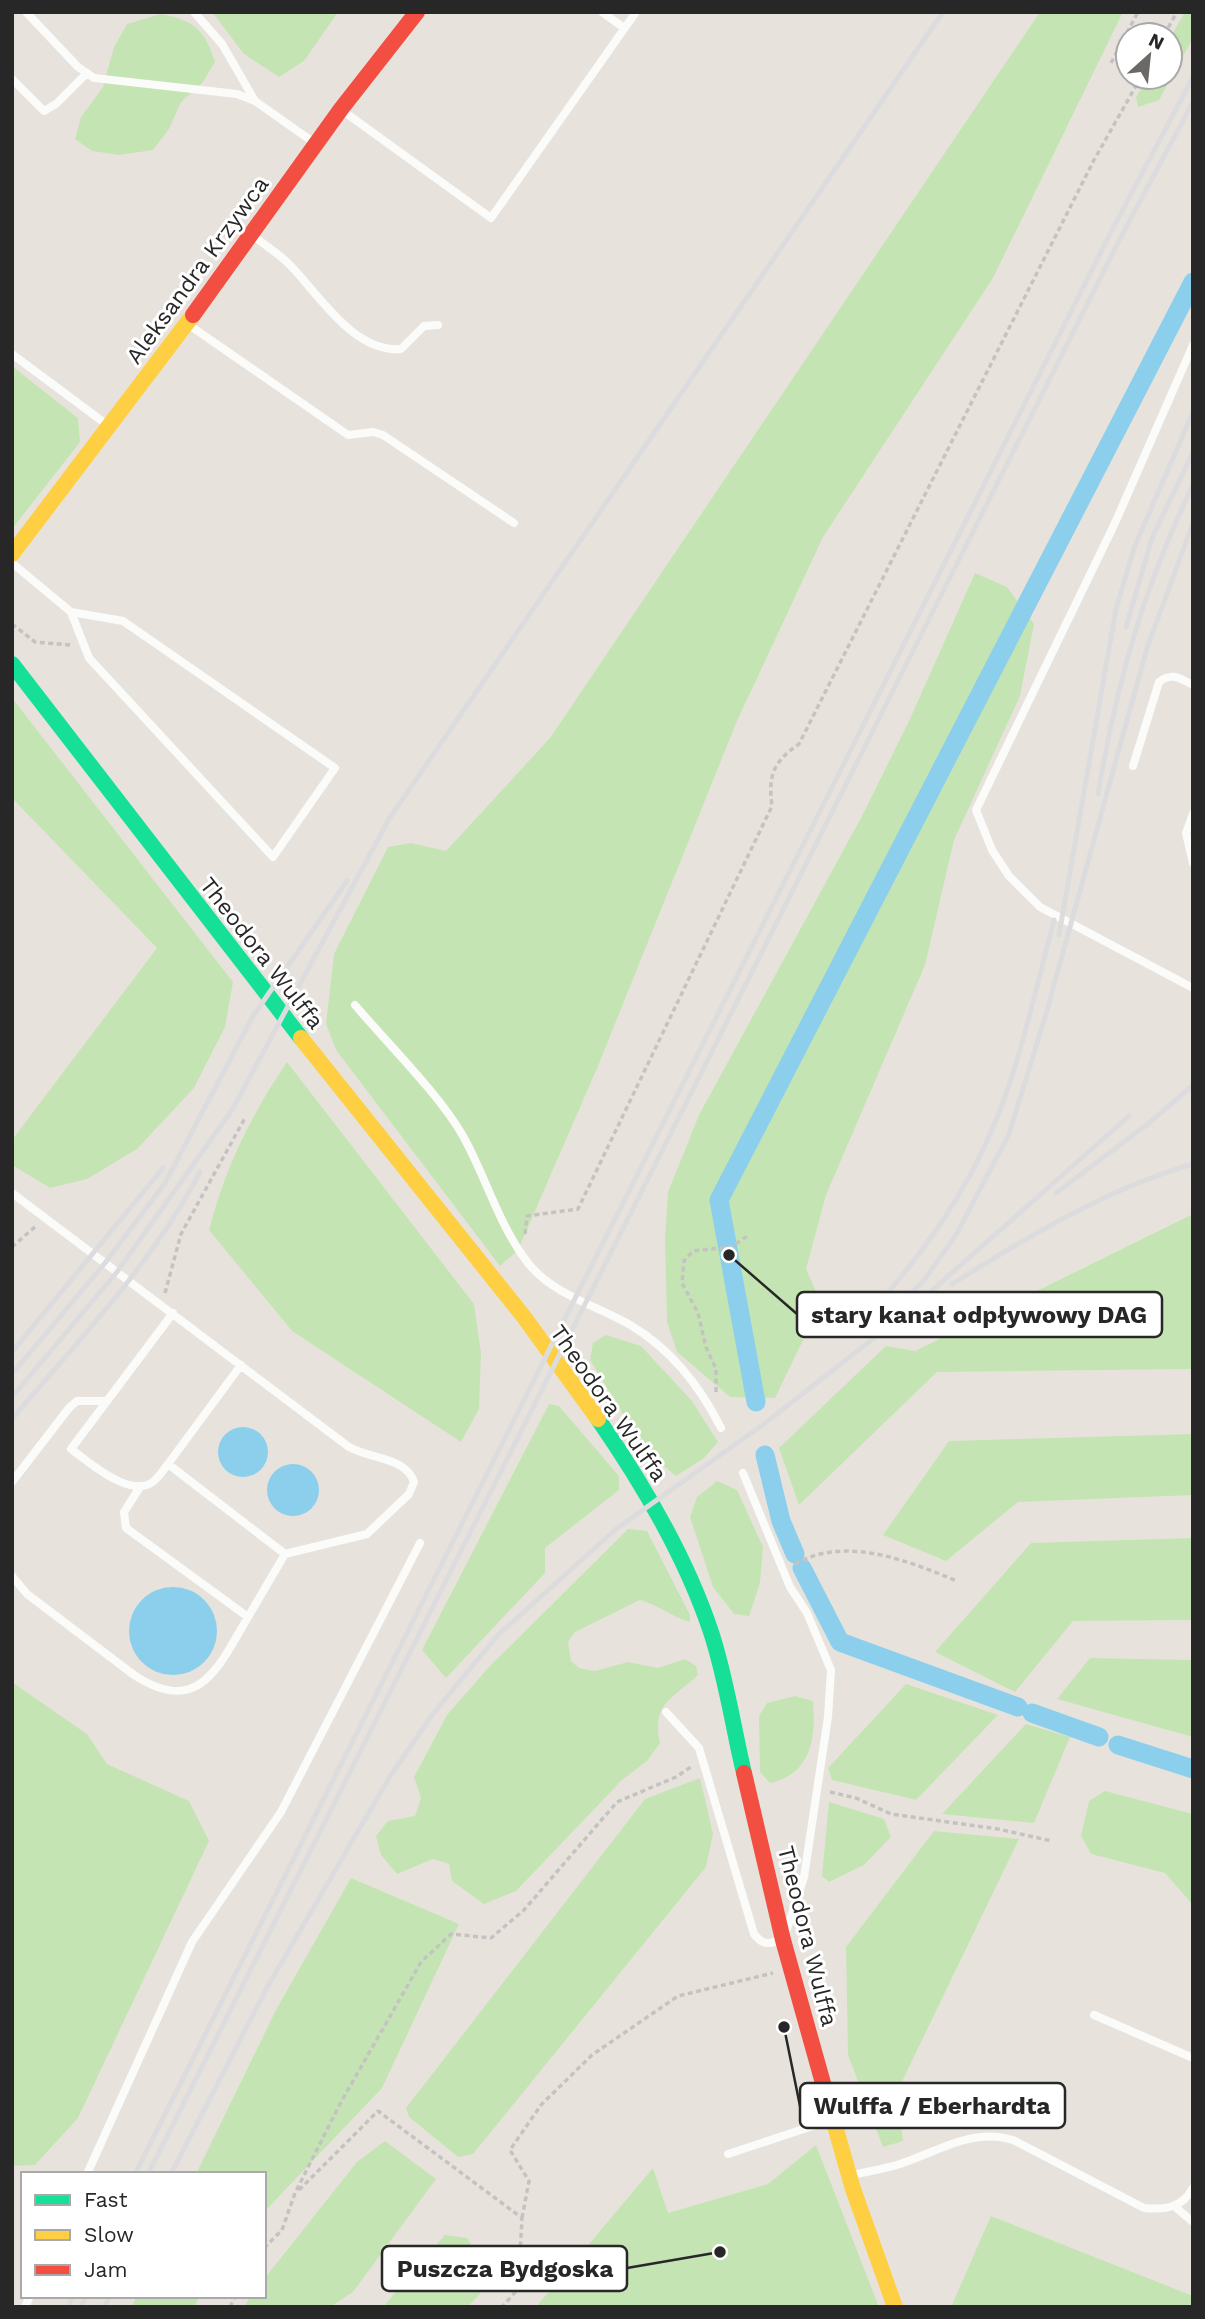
<svg xmlns="http://www.w3.org/2000/svg" width="1205" height="2319" viewBox="0 0 1205 2319" font-family="'Work Sans',sans-serif">
  <style>
    .green { fill: #c5e4b3 }
    .water { fill: #8bcfed }
    .lines { fill: none; stroke-linecap: round; stroke-linejoin: round }
    .canal { stroke: #8bcfed; stroke-width: 19 }
    .path { stroke: #c4c3c2; stroke-width: 3.5; stroke-dasharray: 5 3.5; stroke-linecap: butt }
    .lane { stroke: #fbfbfa; stroke-width: 8 }
    .fast { stroke: #16e098; stroke-width: 16 }
    .slow { stroke: #ffcf43; stroke-width: 16 }
    .jam { stroke: #f24e42; stroke-width: 16 }
    .rail { stroke: #dcdcde; stroke-width: 5 }
    .labels { text-anchor: middle; stroke-width: 6; stroke-linejoin: round; paint-order: stroke }
    .street-label { font-size: 23px; fill: #272727; stroke: #fff }
    .leader { fill: none; stroke: #272727; stroke-width: 2.5 }
    .callout-dot { fill: #272727; stroke: #fff; stroke-width: 2.5 }
    .callout { fill: #fff; stroke: #272727; stroke-width: 2.5 }
    .callout-label { font-size: 24px; text-anchor: middle; font-weight: bold; fill: #272727 }
  </style>
  <rect width="100%" height="100%" fill="#e7e3dc"/>
  <!-- green -->
  <path class="green" d="M212 12H338L304 61 279 77 244 54Z
    M1040 12H1123L993 278 823 537 737 721 598 1066 518 1250 500 1266 336 1050 326 1024 334 954 388 847 411 843 446 851 550 738Z
    M1185 12H1193V38L1159 100 1138 107 1136 97 1148 77H1170V38Z
    M161 14C193 20 205 29 215 62L203 82 181 102 169 129 153 150 119 155 92 151 75 139 81 117 103 87 114 47 127 24Z
    M12 366 78 418 80 442 12 529Z
    M975 573 1007 587 1034 624 1020 696 954 840 925 965 826 1195 806 1269 821 1303 775 1398 730 1397 677 1352 667 1322 665 1237 668 1192 699 1115 862 816 909 721Z
    M12 698 233 982 225 1027 194 1088 137 1149 87 1179 50 1188 12 1165V1140L157 948 12 798Z
    M287 1062 474 1304 481 1353 479 1409 461 1442 292 1331 209 1230C225 1168 251 1115 287 1062Z
    M1193 1214V1369L937 1372 799 1505 779 1448 886 1346 915 1351Z
    M606 1335 641 1346 692 1401 718 1442 704 1458 676 1476 646 1452 590 1360 593 1343Z
    M549 1404 559 1406 619 1476V1490L545 1548V1573L446 1678 422 1650Z
    M1193 1434V1495L1018 1502 946 1561 883 1535 949 1441Z
    M717 1481 737 1490 763 1547 760 1583 749 1616 734 1614 713 1587 690 1517 697 1497Z
    M628 1529 647 1531 690 1615V1622C672 1617 658 1605 640 1600L575 1632 568 1642 571 1661 579 1668 595 1671 628 1662 658 1668 685 1659 696 1666 698 1675C673 1699 651 1703 660 1743L647 1761 622 1780 516 1891 484 1904 452 1881 449 1864 433 1859 397 1874 381 1855 376 1836 388 1821 415 1816 421 1798 414 1777 447 1715 489 1667Z
    M1193 1538V1620L1073 1621 1015 1692 935 1652 1031 1543Z
    M1090 1658 1193 1660V1737L1057 1699Z
    M12 1682 87 1734 107 1764 189 1801 209 1841 78 2118 35 2165 12 2166Z
    M906 1684 998 1715 916 1800 832 1780 828 1768Z
    M795 1696 813 1701C816 1737 812 1774 770 1783L760 1772 759 1716 767 1703Z
    M1026 1724 1070 1737 1034 1823 942 1814Z
    M700 1778 713 1834 706 1867 473 2154 458 2157 409 2117 406 2108 645 1799Z
    M1105 1791 1193 1814V1905L1165 1873 1091 1854 1081 1836 1089 1801Z
    M829 1802 884 1819 891 1837 864 1865 829 1882 822 1876Z
    M934 1831 1019 1839 897 2092 903 2141 883 2147 848 2055 846 1947Z
    M351 1878 459 1924 382 2088 264 2212V2174H196L277 2008Z
    M385 2141 436 2179 353 2292 330 2307H244L251 2296H264V2279L357 2162Z
    M816 2145 879 2307H536L653 2168 668 2213 768 2184Z
    M991 2216 1193 2296V2307H951Z
    M445 2235 467 2238 487 2271 480 2294 467 2307H383Z
    M137 2296H200L194 2307H131Z"/>
  <!-- water -->
  <path class="water" d="M218 1452a25 25 0 1 1 50 0a25 25 0 1 1-50 0Z
    M267 1490a26 26 0 1 1 52 0a26 26 0 1 1-52 0Z
    M129 1631a44 44 0 1 1 88 0a44 44 0 1 1-88 0Z"/>
  <g class="lines">
    <!-- canal -->
    <path class="canal" d="M756 1402 719 1200 1193 282
      M765 1455 781 1521 795 1554
      M802 1568 840 1642 1018 1707
      M1032 1713 1099 1737
      M1118 1745 1193 1769"/>
    <!-- path -->
    <path class="path" d="M1164 35 1177 12
      M1111 63 1138 12
      M12 624 35 642 70 645
      M525 1234 527 1216 578 1209 772 806C768 775 773 762 799 744L1094 160 1141 77
      M12 1247 36 1226
      M165 1293 181 1234 245 1118
      M716 1392V1369L706 1347 698 1313 682 1283 684 1261 693 1251 731 1247 749 1235
      M795 1564C846 1535 908 1561 957 1581
      M830 1792 856 1798 891 1814 998 1829 1052 1841
      M299 2190 378 2111 522 2218 518 2289 502 2307
      M522 2218 529 2181 510 2150 541 2105 592 2055 678 1996 773 1973
      M264 2248 282 2230 295 2193 341 2102 421 1962 451 1934 491 1938 524 1910 617 1802 676 1777 691 1767
      M230 2307 235 2296"/>
    <!-- lane -->
    <path class="lane" d="M26 12 78 67 94 78 237 94 255 101 316 144
      M194 12 222 44 255 101
      M602 12 624 28
      M12 79 44 111 56 104 87 73
      M343 111 491 218 636 12
      M255 237C266 246 279 254 289 264 318 293 353 353 401 349L424 326 438 325
      M189 325 348 435 373 432 383 435 514 523
      M1193 345 1115 523 976 810 992 850 1009 876 1040 907 1193 988
      M12 354 106 424
      M12 563 71 612 123 621 335 768 273 857 89 658 71 612
      M1133 766 1159 682C1172 672 1179 678 1193 685
      M1193 814 1186 833 1193 863
      M355 1005C387 1043 439 1094 463 1136 486 1177 499 1226 528 1263 553 1295 598 1306 632 1326 673 1351 700 1386 721 1428
      M12 1193 349 1447C370 1459 406 1457 414 1482L409 1494 367 1534 285 1554 168 1464C164 1469 159 1477 154 1481 131 1500 89 1462 71 1449L173 1313
      M168 1464 241 1365
      M743 1473 790 1587 807 1613 831 1670 828 1717 804 1877 787 1929
      M12 1482 69 1408 77 1401H107
      M140 1487 124 1512 126 1528 248 1617 285 1554
      M12 1576 27 1594 134 1675C199 1718 219 1666 248 1617
      M666 1712 699 1748 754 1934C763 1946 769 1944 782 1940
      M1094 2015 1193 2058
      M728 2154 831 2120
      M87 2174 192 1942 281 1812 420 1543
      M853 2175C868 2171 885 2169 900 2164 937 2152 974 2127 1013 2140L1144 2208C1165 2210 1182 2208 1193 2188
      M1174 2206 1193 2222
      M25 2307 30 2296"/>
    <!-- fast -->
    <path class="fast" d="M12 664 301 1038
      M598 1419C643 1484 686 1557 711 1632 726 1677 733 1727 744 1773"/>
    <!-- slow -->
    <path class="slow" d="M12 554 193 315
      M301 1038 524 1317 598 1419
      M833 2119 853 2189 895 2307"/>
    <!-- jam -->
    <path class="jam" d="M193 315 341 109 417 12
      M744 1773 783 1940 833 2119"/>
    <!-- rail -->
    <path class="rail" d="M1126 627 1152 538 1193 452
      M1098 794C1117 681 1143 589 1193 485
      M1059 935 1116 609 1134 548 1193 412
      M1056 1193 1149 1123 1193 1085
      M952 1284C1026 1238 1108 1188 1193 1164
      M889 1317 924 1280 956 1235 1009 1134 1046 1014 1147 648 1193 523
      M864 1320C918 1260 966 1196 996 1120 1022 1056 1036 987 1054 920
      M12 1352 163 1168
      M12 1374 105 1263 165 1183 253 1016 347 881
      M12 1397 117 1272 232 1110 389 819 943 12
      M12 1419C79 1340 152 1264 200 1172
      M135 2174 1111 232 1193 77
      M148 2174 1121 237 1193 102
      M171 2174 269 1984 389 1778 432 1715 498 1635 616 1529 764 1424 910 1310 1129 1116
      M68 2307 73 2296
      M81 2307 86 2296
      M104 2307 110 2296"/>
  </g>
  <g class="labels">
    <!-- street labels -->
    <g class="street-label">
      <text transform="translate(197 270) rotate(-54)" y="8">Aleksandra Krzywca</text>
      <text transform="translate(262 953) rotate(52)" y="8">Theodora Wulffa</text>
      <text transform="translate(609 1403) rotate(55)" y="8">Theodora Wulffa</text>
      <text transform="translate(808 1936) rotate(76)" y="8">Theodora Wulffa</text>
    </g>
  </g>
  <!-- callouts -->
  <path class="leader" d="M729 1255L797 1314M784 2027L800 2106M720 2252L627 2268"/>
  <g class="callout-dot">
    <circle cx="729" cy="1255" r="7"/>
    <circle cx="784" cy="2027" r="7"/>
    <circle cx="720" cy="2252" r="7"/>
  </g>
  <g class="callout">
    <rect x="797" y="1292" width="365" height="45" rx="7"/>
    <rect x="800" y="2083" width="265" height="45" rx="7"/>
    <rect x="382" y="2246" width="245" height="45" rx="7"/>
  </g>
  <g class="callout-label">
    <text x="979" y="1323">stary kanał odpływowy DAG</text>
    <text x="932" y="2114">Wulffa / Eberhardta</text>
    <text x="505" y="2277">Puszcza Bydgoska</text>
  </g>
  <!-- border -->
  <rect width="1205" height="2319" fill="none" stroke="#272727" stroke-width="28"/>
  <!-- legend -->
  <rect x="21" y="2172" width="245" height="126" fill="#ffffff" stroke="#a9a9a9" stroke-width="2"/>
  <rect x="35" y="2195" width="35" height="10" fill="#16e098" stroke="#a9a9a9" stroke-width="2"/>
  <text x="84" y="2207" font-size="21" fill="#272727">Fast</text>
  <rect x="35" y="2230" width="35" height="10" fill="#ffcf43" stroke="#a9a9a9" stroke-width="2"/>
  <text x="84" y="2242" font-size="21" fill="#272727">Slow</text>
  <rect x="35" y="2265" width="35" height="10" fill="#f24e42" stroke="#a9a9a9" stroke-width="2"/>
  <text x="84" y="2277" font-size="21" fill="#272727">Jam</text>
  <!-- north arrow -->
  <g transform="translate(1149 56) rotate(27)"><circle r="33" fill="#ffffff" stroke="#a9a9a9" stroke-width="2"/>
  <path d="M0-5L12 26L0 18L-12 26Z" fill="#6a6966"/>
  <text y="-10" font-size="19" font-weight="bold" text-anchor="middle" fill="#272727">N</text>
  </g>
</svg>
